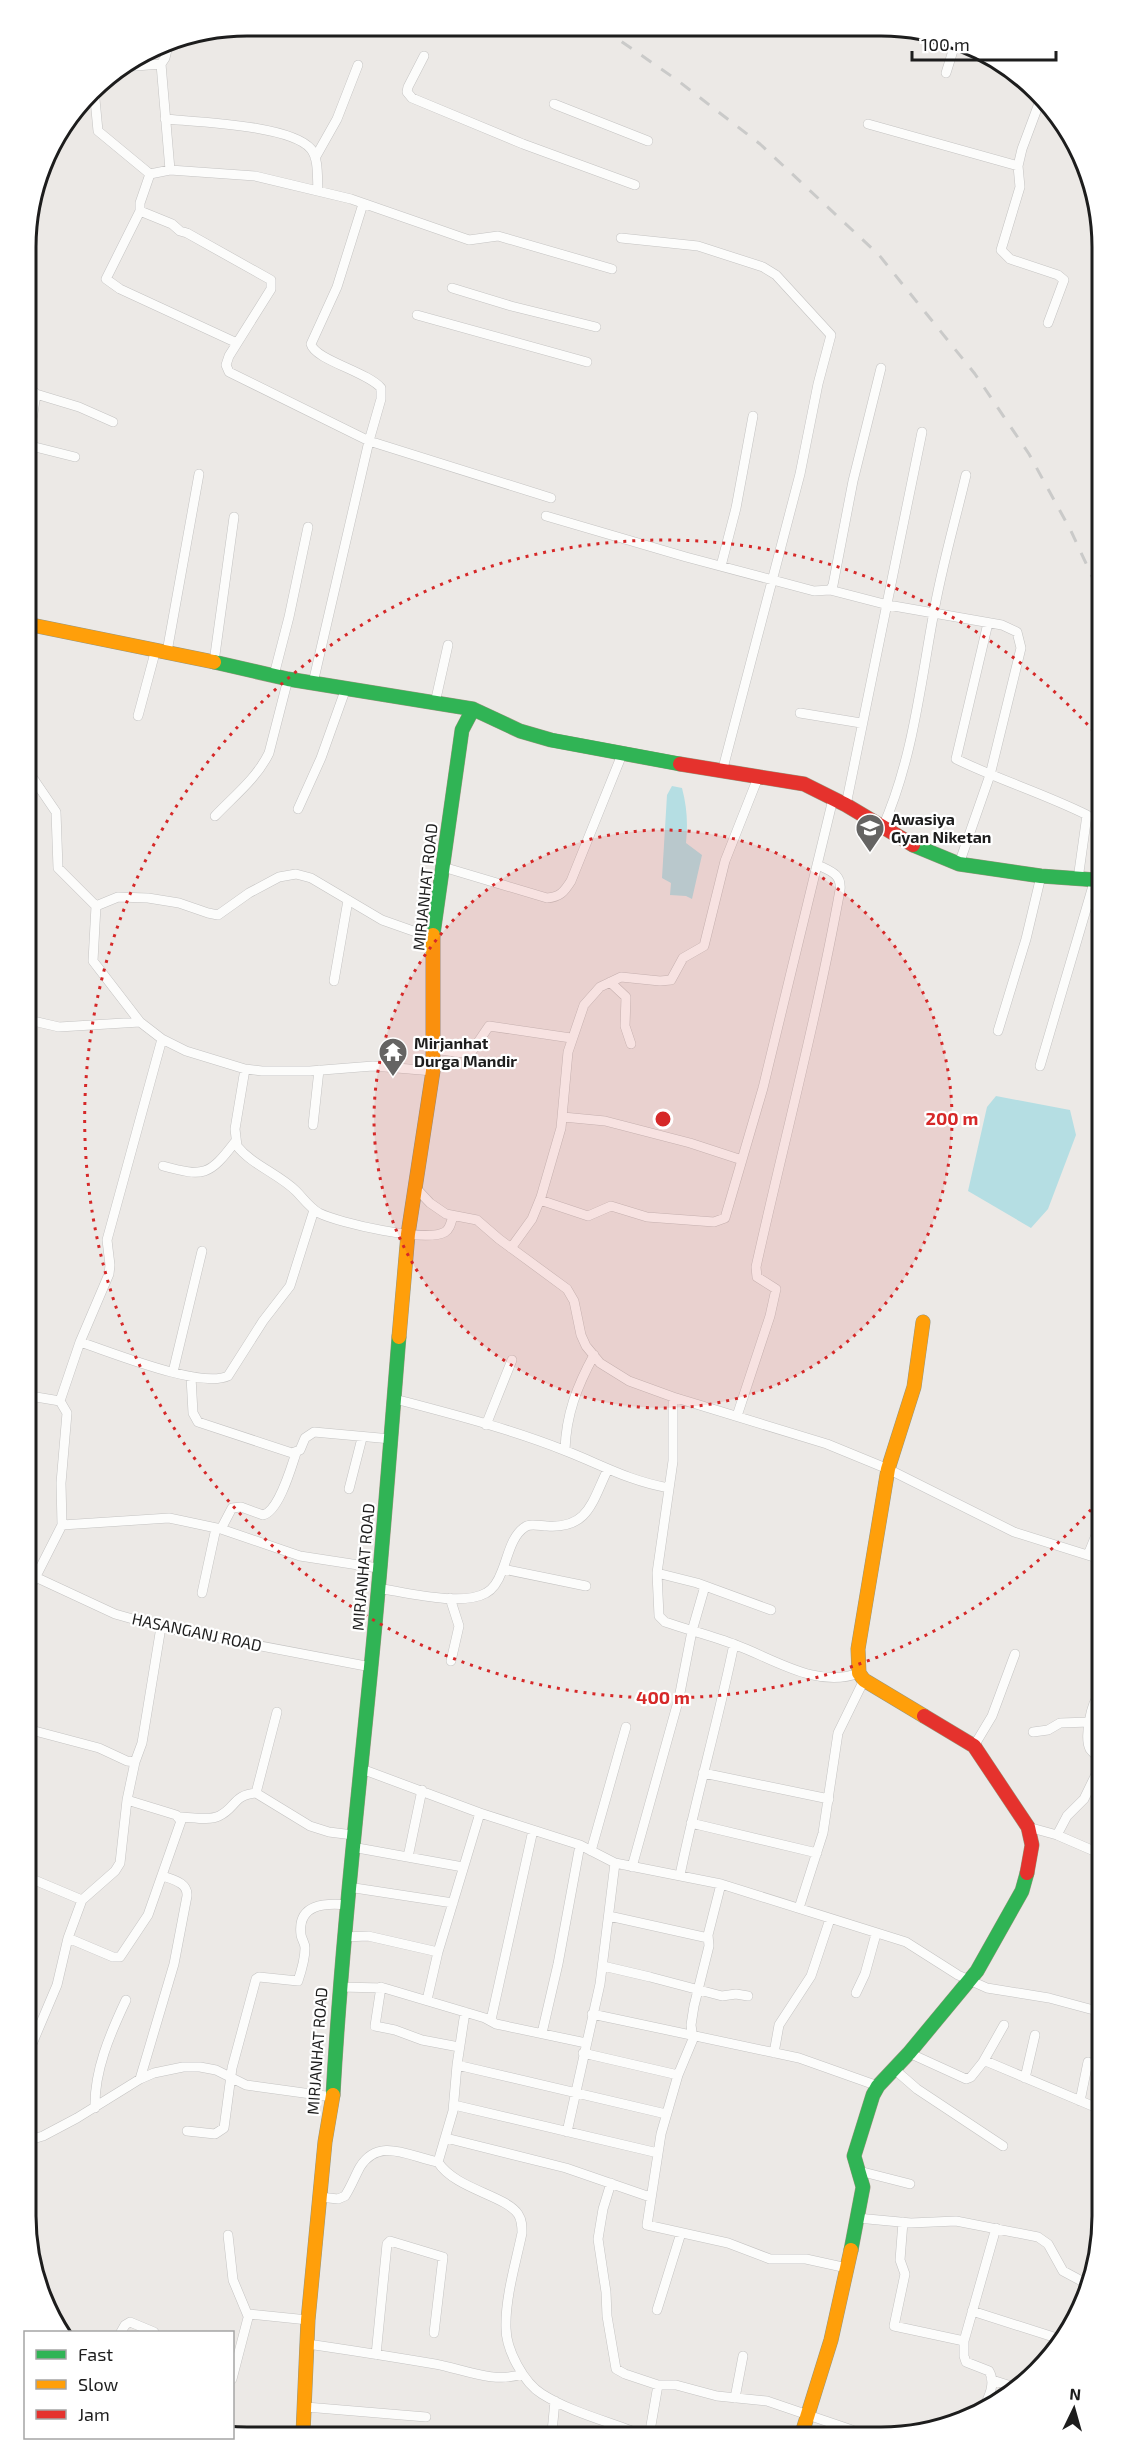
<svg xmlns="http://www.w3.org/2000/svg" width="1128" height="2463" viewBox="0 0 1128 2463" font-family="'Exo 2',sans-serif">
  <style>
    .water { fill: #b5dee3 }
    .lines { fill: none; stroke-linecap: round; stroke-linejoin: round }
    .street-casing { stroke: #c4c3c2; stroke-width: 10 }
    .fast-casing { stroke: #97967d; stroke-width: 15 }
    .slow-casing { stroke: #97967d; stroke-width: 15 }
    .jam-casing { stroke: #97967d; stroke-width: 15 }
    .street { stroke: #fcfcfb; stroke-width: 9 }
    .fast { stroke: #30b455; stroke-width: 14 }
    .slow { stroke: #ff9f0a; stroke-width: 14 }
    .jam { stroke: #e5322d; stroke-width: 14 }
    .rail { stroke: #cacac9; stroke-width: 3; stroke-dasharray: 12 12; stroke-linecap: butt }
    .ring { fill: none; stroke: #d62828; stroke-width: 3; stroke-dasharray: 3 6 }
    .labels { text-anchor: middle; stroke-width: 4.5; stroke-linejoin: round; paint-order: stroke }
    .poi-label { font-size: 16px; font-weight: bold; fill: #1d1d1d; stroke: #fff; text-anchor: start }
    .street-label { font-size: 16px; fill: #1d1d1d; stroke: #fff }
    .rim { fill: none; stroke: #1d1d1d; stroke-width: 3 }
    .centre { fill: #d62828; stroke: #fff; stroke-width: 3 }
    .ring-label { font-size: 18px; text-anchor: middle; font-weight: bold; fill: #d62828; stroke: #fff; stroke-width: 4.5; stroke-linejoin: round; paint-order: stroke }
  </style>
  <rect width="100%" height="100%" fill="#ece9e6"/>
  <!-- water -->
  <path class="water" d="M672 786 682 788C687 807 688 823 686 843L702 855 692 899 686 896 670 895 671 883 662 878 667 795Z
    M996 1096 1070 1110 1076 1135 1048 1209 1031 1228 968 1191 987 1107Z"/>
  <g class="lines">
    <!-- street casing -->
    <g class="street-casing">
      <path id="street" d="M668 28 676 32
        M424 56 408 87 407 92 412 98 523 144 635 185
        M161 64 170 170
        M123 67 161 64 165 58 169 41
        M946 73 956 41
        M94 89 98 131 150 174 170 170 255 176 351 199 469 240 498 236 612 269
        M1041 98 1022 149 1018 166 1020 187 1001 250 1010 259 1058 275 1064 280 1048 323
        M554 104 648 141
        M165 119C197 122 291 125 311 149 319 159 317 178 318 190
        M868 124 1018 166
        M315 158 337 119 358 65
        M150 174 140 203V211L106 279 120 289 237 343
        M140 211 172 224 180 231 187 233 271 280V289L229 356 226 365 229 372 369 441 381 399V388C368 372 315 360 311 344L337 287 363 204
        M621 238 698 246 763 267 776 275 831 335 818 384 800 474 722 772
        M452 288 511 306 596 327
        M417 315 587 362
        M27 384 36 394 79 407 113 422
        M27 445 75 457
        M28 445 36 394
        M546 516 686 557 814 591 830 590 833 585 853 481 881 368
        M721 566 736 508 753 416
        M830 590 888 605 1002 625 1017 632 1021 648 990 775 959 864
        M988 623 956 759C999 780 1045 794 1087 815L1078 879
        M167 652 199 474
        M214 662 234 517
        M274 675 289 617 308 527
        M313 683 369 441 551 498
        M435 703 448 645
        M800 713 861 723
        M138 716 156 649
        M28 771 56 812 58 868 96 906 93 961 140 1022 162 1039 186 1051 245 1069 262 1071H310L373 1066 433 1071
        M846 805 922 432
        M298 809 321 758 346 688
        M215 816C234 796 257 778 269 753L288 679
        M882 829C912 762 920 688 933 617 941 569 955 522 966 475
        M443 867 547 898C560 897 564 892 571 881L623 752
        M96 906 118 897 148 898 179 903 208 913 218 915 249 893 279 877 296 874 311 878 382 920 433 938
        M334 981 348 900
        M610 982 626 997 625 1026 631 1044
        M29 1020 59 1027 140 1022
        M998 1031 1026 939 1041 876
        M433 1049 470 1054 489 1026 571 1038
        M1040 1066 1095 879
        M245 1069 235 1129 237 1146C252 1165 279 1174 296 1191 303 1198 310 1208 319 1213 339 1223 426 1243 445 1232 450 1229 451 1222 453 1216
        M563 1117 605 1121 690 1143 742 1160
        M313 1125 319 1070
        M163 1166C204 1177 209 1176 235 1142
        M414 1186 430 1203 446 1214 477 1220 499 1239 567 1289 574 1301 581 1335 586 1346 600 1363 629 1381 673 1397 827 1444 888 1469 1014 1532 1100 1559
        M540 1200 588 1216 611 1206 647 1217 714 1222 725 1218 763 1088 833 799
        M511 1248 532 1219 541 1197 561 1128 568 1052 584 1005 600 987 621 977 660 981 671 980 683 958 704 946 725 861 759 775
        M80 1342C111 1352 201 1389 228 1376L263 1321 290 1286 314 1210
        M173 1372 202 1251
        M191 1377 193 1413 198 1422 292 1453 300 1450 305 1438 314 1432 391 1439
        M30 1396 60 1401 67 1413 61 1483 62 1525 31 1586
        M673 1397V1461L657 1573 659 1616 665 1622C688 1630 713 1636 736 1645 774 1659 817 1689 859 1673
        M395 1399C452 1414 511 1429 566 1451 602 1465 629 1481 669 1488
        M60 1401 80 1342 109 1274 110 1265 107 1240 162 1039
        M737 1416 770 1316 776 1289 757 1277 756 1267C784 1141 817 1017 840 890 842 874 830 871 818 865
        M486 1425 512 1360
        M565 1450C566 1415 577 1386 594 1355
        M349 1489 362 1438
        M62 1525 169 1518 221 1529 300 1556 378 1568
        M221 1529 232 1508 241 1507 263 1515C279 1511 291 1468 296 1453
        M1088 1555 1100 1525
        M503 1569 586 1586
        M657 1573 697 1583 771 1610
        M31 1575 115 1614 161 1627 371 1667
        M377 1588C405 1592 461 1607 486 1593 494 1589 499 1579 502 1571 508 1557 511 1536 525 1527 530 1523 541 1526 547 1526 589 1529 592 1501 608 1469
        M202 1593 216 1528
        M450 1598 459 1626 451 1661
        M1100 1693C1091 1703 1084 1737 1090 1749 1093 1753 1098 1757 1100 1760
        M31 1730 99 1748 127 1761 135 1762 142 1743 161 1627
        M1033 1732 1048 1730 1060 1723 1090 1722
        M974 1746 992 1716 1015 1654
        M359 1768 480 1813 580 1845 615 1863 721 1884 906 1942 958 1975 987 1988 1049 1998 1101 2012
        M703 1773 829 1799
        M256 1793 277 1712
        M180 1817C191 1817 209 1821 219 1816 236 1808 233 1795 256 1793L310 1826 329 1832 353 1835
        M691 1823 817 1853
        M1028 1827 1057 1835 1101 1854
        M1057 1835 1067 1816 1084 1799 1100 1766
        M352 1847 463 1867
        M591 1851 626 1727
        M408 1857 422 1790
        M632 1867 679 1698 692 1631 705 1586
        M680 1875C696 1797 718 1722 734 1644
        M32 1879 82 1900
        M721 1884 708 1935 709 1946 694 2006 691 2025 693 2039 678 2075 661 2134 647 2225 728 2243 770 2259H806L847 2268
        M348 1887 453 1903
        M799 1908 823 1833 838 1733 864 1680
        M609 1916 708 1938
        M344 1937 368 1936 438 1952
        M68 1938 113 1957H120L148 1915 181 1821 176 1815 127 1800
        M603 1966 650 1977 722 1996 736 1994 748 1996
        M339 1987 384 1988 485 2018 496 2024 586 2043
        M381 1987 375 2026 395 2030 422 2040 459 2047
        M856 1993 865 1974 876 1934
        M427 2000 438 1952 480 1813
        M465 2012 457 2065 453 2111 438 2162C455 2189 505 2195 518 2214 522 2220 522 2226 522 2233 516 2262 505 2298 506 2328 506 2350 524 2383 542 2394 569 2411 603 2420 632 2431
        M592 2014 799 2058 878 2086
        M491 2020 533 1830
        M542 2033 558 1964 580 1845
        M32 2044 57 1985 68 1938 82 1900 115 1871 120 1863 127 1800 135 1762
        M583 2053 678 2075
        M774 2053 779 2025 811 1976 830 1919
        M909 2053 966 2079 971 2077 983 2062H988L1102 2110
        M983 2062 1004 2025
        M457 2065 666 2114
        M894 2069 917 2089 1003 2146
        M1025 2078 1035 2035
        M140 2079 174 1964 187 1896C188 1883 174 1880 163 1876
        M1080 2101 1088 2062
        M454 2105 658 2153
        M95 2108C94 2071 110 2034 126 2000
        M187 2131 215 2134 224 2128 232 2068 256 1979 259 1977 298 1981C301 1972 305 1958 305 1948 305 1943 302 1940 301 1935 297 1903 326 1903 348 1905
        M567 2132 600 1984 615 1863
        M446 2138 566 2168 650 2197
        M33 2139 43 2136 77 2118 140 2079 154 2073 183 2067H200L216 2070 246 2085 333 2097
        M859 2171 910 2184
        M611 2183 603 2209 598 2239 606 2292 607 2316 616 2369 625 2374 658 2385H676L717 2396 767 2401 852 2430
        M320 2197 338 2199 345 2196C351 2187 355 2176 360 2167 379 2136 410 2157 438 2162
        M857 2218 911 2223 956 2221 1038 2237 1048 2244 1063 2271 1089 2285
        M903 2222 900 2260 905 2274 894 2326 964 2341
        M228 2235 233 2280 248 2316
        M657 2310 681 2233
        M972 2311 1063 2340
        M121 2332 125 2325 130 2322 154 2332
        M307 2344C350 2350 393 2357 435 2364 463 2369 494 2384 522 2374
        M376 2355 387 2244 390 2241 443 2257 434 2333
        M232 2379 249 2314 308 2320
        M992 2380 1017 2388
        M735 2398 743 2356
        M306 2407 426 2417
        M983 2409C989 2397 996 2383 989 2371L966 2362 964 2356V2341L996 2228
        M918 2430 926 2426 935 2430
        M650 2431 658 2385
        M552 2432 555 2401"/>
    </g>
    <!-- fast casing -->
    <g class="fast-casing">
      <path id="fast" d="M214 662 288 679 473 709 520 731 551 740 680 764
        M913 845 959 864 1041 876 1097 880
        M433 935 462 730 473 709
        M333 2095C341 1952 357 1809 371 1667 382 1557 390 1447 399 1337
        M851 2250 863 2187 854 2156 873 2095 878 2086 909 2053 977 1971 1022 1891 1027 1873"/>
    </g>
    <!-- slow casing -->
    <g class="slow-casing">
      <path id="slow" d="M27 624 214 662
        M923 1322 914 1387 888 1469 858 1649 859 1673 864 1680 924 1716
        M399 1337 408 1234 433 1071V935
        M803 2430 831 2340 851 2250
        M303 2433 308 2320 325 2142 333 2095"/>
    </g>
    <!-- jam casing -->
    <g class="jam-casing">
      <path id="jam" d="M680 764 804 784 846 805 913 845
        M924 1716 974 1746 1028 1827 1032 1845 1027 1873"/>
    </g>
    <!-- street -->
    <use href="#street" class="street"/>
    <!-- fast -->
    <use href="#fast" class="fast"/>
    <!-- slow -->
    <use href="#slow" class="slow"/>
    <!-- jam -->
    <use href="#jam" class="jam"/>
    <!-- rail -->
    <path class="rail" d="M602 28 677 80 760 144 879 255 975 374 1029 454 1071 531 1096 585"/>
  </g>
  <!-- distance rings -->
  <circle cx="663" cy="1119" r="289" fill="#d62828" fill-opacity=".12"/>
  <g class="ring">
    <circle cx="663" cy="1119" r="289"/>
    <path d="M1097 1503A579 579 0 1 1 1097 735"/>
  </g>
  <!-- icons -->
  <defs>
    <g id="school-pin" transform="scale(1.5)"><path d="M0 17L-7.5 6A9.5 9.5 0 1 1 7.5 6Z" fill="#656463" stroke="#fff"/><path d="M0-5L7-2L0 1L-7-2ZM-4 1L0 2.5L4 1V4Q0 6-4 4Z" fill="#fff"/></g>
    <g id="temple-pin" transform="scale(1.5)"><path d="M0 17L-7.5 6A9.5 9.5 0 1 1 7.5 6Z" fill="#656463" stroke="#fff"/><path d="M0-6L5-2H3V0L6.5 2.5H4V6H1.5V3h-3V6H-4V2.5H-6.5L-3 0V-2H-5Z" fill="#fff"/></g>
  </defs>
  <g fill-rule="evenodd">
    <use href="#school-pin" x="870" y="828"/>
    <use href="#temple-pin" x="393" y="1052"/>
  </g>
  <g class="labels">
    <!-- poi labels -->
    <g class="poi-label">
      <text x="891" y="825">Awasiya<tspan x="891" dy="18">Gyan Niketan</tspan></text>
      <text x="414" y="1049">Mirjanhat<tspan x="414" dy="18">Durga Mandir</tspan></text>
    </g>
    <!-- street labels -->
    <g class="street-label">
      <text transform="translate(425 887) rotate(-84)" y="6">MIRJANHAT ROAD</text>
      <text transform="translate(363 1567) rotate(-85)" y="6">MIRJANHAT ROAD</text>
      <text transform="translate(197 1632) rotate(12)" y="6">HASANGANJ ROAD</text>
      <text transform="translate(317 2051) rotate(-86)" y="6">MIRJANHAT ROAD</text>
    </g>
  </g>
  <!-- crop -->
  <path d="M0 0H1128V2463H0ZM247 36H881A211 211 0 0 1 1092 247V2216A211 211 0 0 1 881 2427H247A211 211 0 0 1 36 2216V247A211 211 0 0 1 247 36Z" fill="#fff" fill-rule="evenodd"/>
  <path class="rim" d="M247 36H881A211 211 0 0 1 1092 247V2216A211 211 0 0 1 881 2427H247A211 211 0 0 1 36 2216V247A211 211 0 0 1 247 36Z"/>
  <circle cx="663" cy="1119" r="9" class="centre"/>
  <g class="ring-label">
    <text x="952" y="1125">200 m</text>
    <text x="663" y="1704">400 m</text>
  </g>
  <!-- legend -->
  <rect x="24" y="2331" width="210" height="108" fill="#ffffff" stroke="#a5a5a5" stroke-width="1.5"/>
  <rect x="36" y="2350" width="30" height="9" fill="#30b455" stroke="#a5a5a5" stroke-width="1.5"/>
  <text x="78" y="2361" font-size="18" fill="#1d1d1d">Fast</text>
  <rect x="36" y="2380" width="30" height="9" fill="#ff9f0a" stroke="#a5a5a5" stroke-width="1.5"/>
  <text x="78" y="2391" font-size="18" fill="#1d1d1d">Slow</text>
  <rect x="36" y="2410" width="30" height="9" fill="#e5322d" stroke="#a5a5a5" stroke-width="1.5"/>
  <text x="78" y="2421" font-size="18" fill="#1d1d1d">Jam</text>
  <!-- north arrow -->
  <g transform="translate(1074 2409) rotate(5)" stroke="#ffffff" stroke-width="4.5" paint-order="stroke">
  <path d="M0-4.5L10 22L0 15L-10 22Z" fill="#1d1d1d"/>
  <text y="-9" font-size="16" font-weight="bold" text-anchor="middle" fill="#1d1d1d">N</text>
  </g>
  <!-- scale -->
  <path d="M912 51v9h144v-9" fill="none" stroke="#1d1d1d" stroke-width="3"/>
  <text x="921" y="51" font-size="18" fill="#1d1d1d" stroke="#ffffff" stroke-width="4.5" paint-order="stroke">100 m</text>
</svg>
